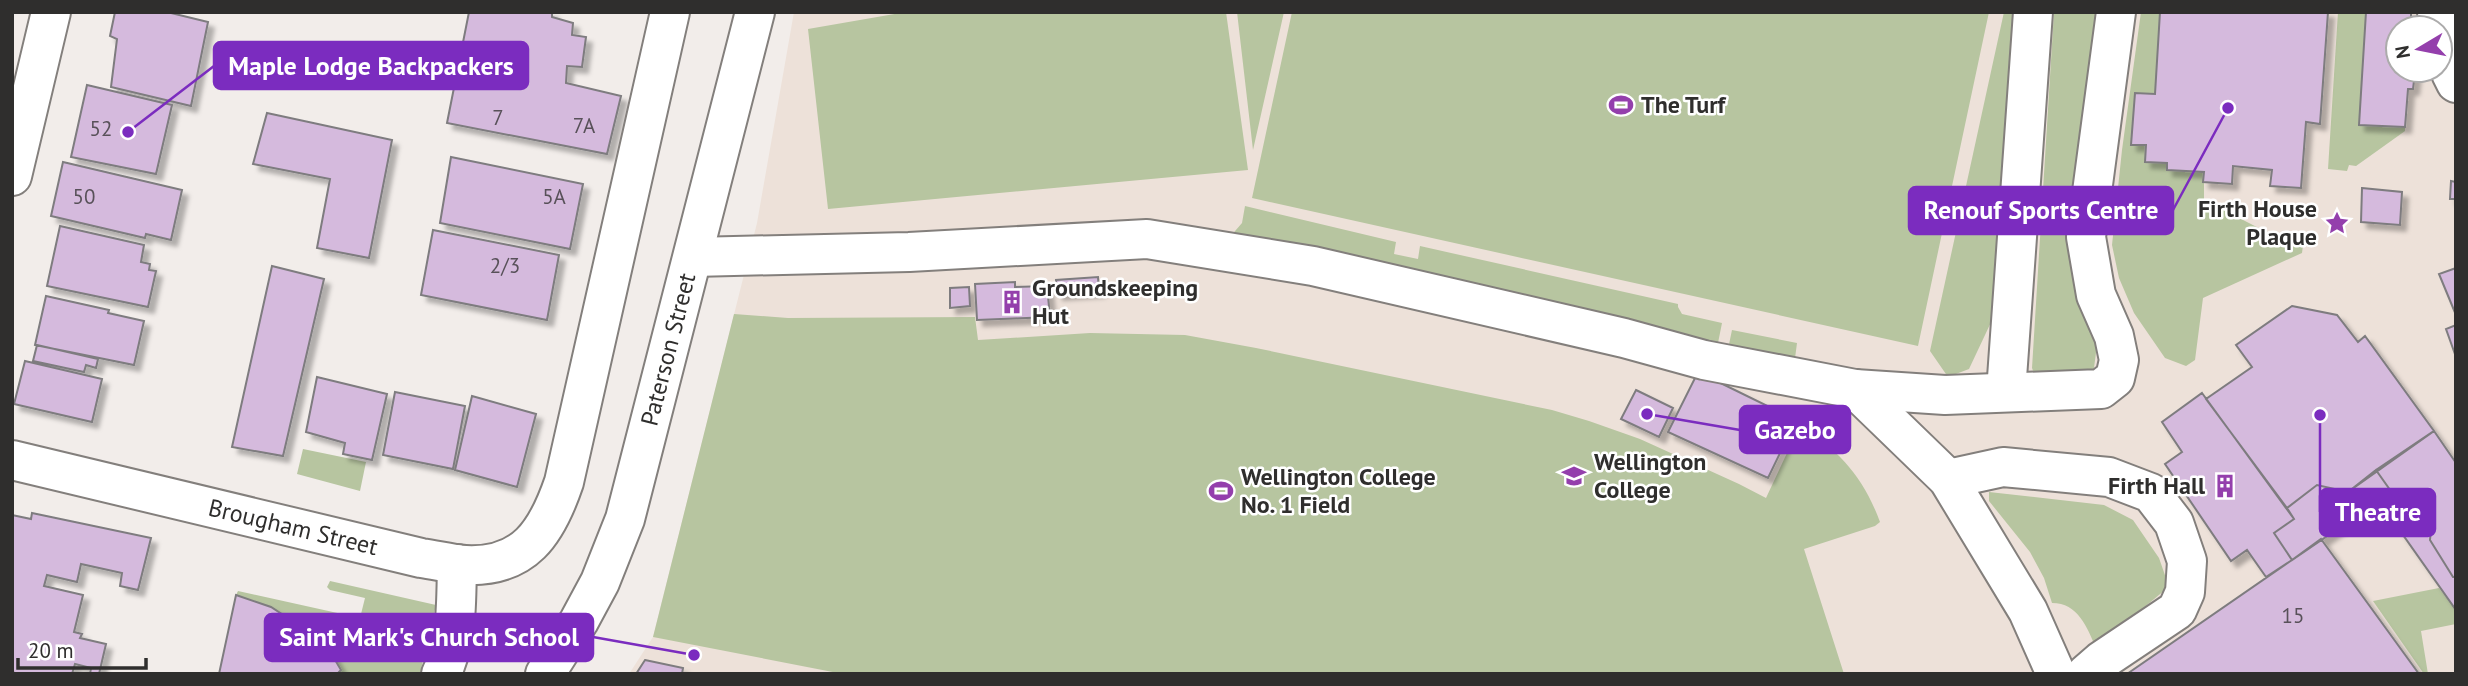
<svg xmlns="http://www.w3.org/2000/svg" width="2468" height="686" viewBox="0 0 2468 686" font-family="'PT Sans',sans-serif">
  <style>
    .built { fill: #ede1d9; fill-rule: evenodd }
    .green { fill: #b7c5a0 }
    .building { fill: #d5badd; stroke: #7e7c7f; stroke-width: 2; filter: url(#shadow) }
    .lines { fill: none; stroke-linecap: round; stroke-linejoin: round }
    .minor-casing { stroke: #837f7c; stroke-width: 42 }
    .highway-casing { stroke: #837f7c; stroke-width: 42 }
    .minor { stroke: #fff; stroke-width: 38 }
    .highway { stroke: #fff; stroke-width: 38 }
    .labels { text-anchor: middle; stroke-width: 5; stroke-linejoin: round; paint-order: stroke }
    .number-label { font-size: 21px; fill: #585159 }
    .poi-label { font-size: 24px; font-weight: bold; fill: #2f2e2d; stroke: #fff; text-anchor: start }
    .street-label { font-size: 24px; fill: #2f2e2d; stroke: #fff }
    .leader { fill: none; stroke: #7b2cbf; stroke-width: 2.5 }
    .callout-dot { fill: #7b2cbf; stroke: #fff; stroke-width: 2.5 }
    .callout { fill: #7b2cbf; stroke: #7b2cbf; stroke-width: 2.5 }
    .callout-label { font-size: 26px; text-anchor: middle; font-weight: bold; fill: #fff }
  </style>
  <defs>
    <filter id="shadow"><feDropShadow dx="6" dy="6" stdDeviation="2" flood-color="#0004"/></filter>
  </defs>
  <rect width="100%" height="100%" fill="#f2edea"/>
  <!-- built -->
  <path class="built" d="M794 12H2456V674H629L653 637 757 223ZM2398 28H2440V70H2398Z"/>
  <!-- green -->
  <path class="green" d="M906 12H1226L1248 170 828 209 808 29Z
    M1237 12H1284L1253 150Z
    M1292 12H1989L1918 346 1252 198Z
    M2004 12H2015L1993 318 1969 369 1948 377 1930 351Z
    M2054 12H2105L2097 345 2094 368 2086 377 2035 376 2032 368Z
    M2141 12H2160L2155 94 2132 144 2146 145V162L2167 163 2168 170 2204 172V200L2292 245H2303L2302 253 2203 298 2195 360 2186 366 2165 358 2134 313 2119 278 2112 245 2122 150Z
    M2338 12H2366L2360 124 2405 127V131L2356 166 2349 165 2347 171 2328 169Z
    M1245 206 1396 242 1394 254 1418 259 1420 246 1678 304V307L1682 314 1722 323 1717 348 1229 238 1242 223Z
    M734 314 788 318 975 317 978 340 1090 333 1185 335 1256 348 1552 410 1589 421 1640 439 1739 484 1766 498 1800 425C1840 452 1863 476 1880 522L1875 526 1804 549 1844 674H843L653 637Z
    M1732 330 1797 343 1794 366 1727 354Z
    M303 449 366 462 360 491 297 474Z
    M1989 492 2104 505 2133 520 2159 558 2167 581 2166 589 2096 648C2087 627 2078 603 2052 603L2044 578 2030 552 1989 501Z
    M330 581 436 605 420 674H337L341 670 324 641 319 644C294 620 270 605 236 595L238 591 360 618 365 598 330 590 327 587Z
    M2439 588 2456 610V624L2421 631 2428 674H2424L2373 601Z"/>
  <!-- building -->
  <path class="building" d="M115 12H167L208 22 191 106 111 87 117 39 110 36Z
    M469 12H552V17L573 23 572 35 586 37 582 67 567 66 566 83 621 96 607 154 447 123Z
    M2160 12H2328L2320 124 2306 122 2301 188 2270 186 2272 170 2233 166 2232 184 2203 182 2204 172 2167 170V163L2145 162 2146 145H2131L2135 93 2155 94Z
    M2366 12H2411V28H2398V70L2415 72 2413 89H2408L2405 127 2359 125Z
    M87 85 172 105 156 174 71 157Z
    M267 113 392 140 369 258 317 248 330 179 253 164Z
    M451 157 583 184 570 249 440 223Z
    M63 162 182 190 171 240 146 234 145 238 51 216Z
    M2451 181 2456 182V199H2450Z
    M2362 188 2402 192 2400 225 2361 222Z
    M60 226 144 245 141 262 150 264 149 270 156 271 148 307 47 286Z
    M433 230 559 255 547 320 421 295Z
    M272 266 324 279 283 456 232 447Z
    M2456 268V315L2439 274Z
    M1098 277 1099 291 1057 294 1056 280Z
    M1015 282V287L1047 286 1050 317 977 320 975 284Z
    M969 287 970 306 950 308V288Z
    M46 296 109 310 108 313 144 321 134 365 35 345Z
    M2292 306 2337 315 2358 342 2365 336 2434 431 2348 492 2317 485 2287 508 2206 399 2252 367 2236 345Z
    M2456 325V357L2446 329Z
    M37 345 98 359 96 368 86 365 84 372 33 361Z
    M25 361 102 379 92 422 14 404Z
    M1698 372 1796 420 1768 478 1668 432Z
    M317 377 387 394 372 460 343 454 345 443 306 432Z
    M1636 390 1673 408 1659 437 1621 419Z
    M395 392 465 406 453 469 383 455Z
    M2202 393 2294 519 2274 533 2292 560 2266 577 2247 550 2231 561 2165 464 2182 452 2162 422Z
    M472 396 536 414 517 487 455 470Z
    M2434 431 2456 463V577H2453L2430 540 2431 529 2408 496 2393 494 2376 470Z
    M2376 470 2393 494 2408 496 2431 529 2430 540 2453 577H2456V610L2391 518 2361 513 2292 560 2274 533 2294 519 2287 508 2317 485 2348 492Z
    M32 513 151 538 138 590 120 586 122 573 81 564 77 582 47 575 44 586 83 595 74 632 82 634 80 638 106 644 99 674H90L91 668 75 664 72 674H18L12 672V515L31 519Z
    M2321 539 2419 674H2127L2292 560Z
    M236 595 271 607 297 624 319 644 324 641 341 670 337 674H219Z
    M645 660 683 668 682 674H636Z"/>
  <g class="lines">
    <!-- minor casing -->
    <g class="minor-casing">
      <g id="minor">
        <path d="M2437 12 2451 73 2456 83"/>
        <path d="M12 176 51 12"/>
        <path d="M693 257 909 252 1147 239 1313 266 1624 338 1704 360 1855 389 1945 395 2101 389 2115 378 2119 360 2114 336 2096 295 2086 237 2116 12"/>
        <path d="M1855 389 1948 479 2028 611 2056 674"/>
        <path d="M2006 392 2033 12"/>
        <path id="s1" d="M12 460 421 558C436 560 451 564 465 565 525 568 547 532 564 482L670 12"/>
        <path d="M1948 479 2003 467 2109 477 2151 493 2174 523 2187 561 2185 592 2177 610 2101 661 2086 674"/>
        <path d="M441 674C458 642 456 599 457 564"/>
      </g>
    </g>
    <!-- highway casing -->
    <g class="highway-casing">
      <g id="highway">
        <path id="s2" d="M545 674 579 621 600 582 625 519 755 12"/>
      </g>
    </g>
    <!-- minor -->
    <use href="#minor" class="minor"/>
    <!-- highway -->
    <use href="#highway" class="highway"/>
  </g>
  <!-- icons -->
  <defs>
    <g id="stadium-bare" transform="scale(1.89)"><path d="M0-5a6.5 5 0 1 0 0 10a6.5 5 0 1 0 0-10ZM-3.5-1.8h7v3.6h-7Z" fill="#943fac" stroke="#fff" stroke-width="2.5" paint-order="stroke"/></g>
    <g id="sight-bare" transform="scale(1.89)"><path d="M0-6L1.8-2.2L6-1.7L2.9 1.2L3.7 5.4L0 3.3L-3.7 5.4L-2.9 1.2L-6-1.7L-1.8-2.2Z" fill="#943fac" stroke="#fff" stroke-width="2.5" paint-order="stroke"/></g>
    <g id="building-bare" transform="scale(1.89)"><path d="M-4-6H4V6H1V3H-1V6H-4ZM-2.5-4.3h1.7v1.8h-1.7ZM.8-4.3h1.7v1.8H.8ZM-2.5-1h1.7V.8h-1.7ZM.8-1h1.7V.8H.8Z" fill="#943fac" stroke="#fff" stroke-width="2.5" paint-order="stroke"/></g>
    <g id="school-bare" transform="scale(1.89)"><path d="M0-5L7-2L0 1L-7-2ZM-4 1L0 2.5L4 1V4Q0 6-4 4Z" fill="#943fac" stroke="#fff" stroke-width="2.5" paint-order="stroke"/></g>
  </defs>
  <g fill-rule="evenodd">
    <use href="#stadium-bare" x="1621" y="105"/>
    <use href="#sight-bare" x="2337" y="223"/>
    <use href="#building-bare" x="1012" y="302"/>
    <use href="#school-bare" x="1574" y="476"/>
    <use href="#building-bare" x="2225" y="486"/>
    <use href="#stadium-bare" x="1221" y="491"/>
  </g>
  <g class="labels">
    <!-- number labels -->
    <g class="number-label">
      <text x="498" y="125">7</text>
      <text x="584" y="133">7A</text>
      <text x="101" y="136">52</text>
      <text x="84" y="204">50</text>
      <text x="554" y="204">5A</text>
      <text x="505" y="273">2/3</text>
      <text x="2293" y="623">15</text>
    </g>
    <!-- poi labels -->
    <g class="poi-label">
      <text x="1641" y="113">The Turf</text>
      <text x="2317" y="217" text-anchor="end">Firth House<tspan x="2317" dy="28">Plaque</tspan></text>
      <text x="1032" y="296">Groundskeeping<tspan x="1032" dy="28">Hut</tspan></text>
      <text x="1594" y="470">Wellington<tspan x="1594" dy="28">College</tspan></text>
      <text x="1241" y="485">Wellington College<tspan x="1241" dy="28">No. 1 Field</tspan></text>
      <text x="2205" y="494" text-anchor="end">Firth Hall</text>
    </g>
    <!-- street labels -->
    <g class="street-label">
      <text dy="8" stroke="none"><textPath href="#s2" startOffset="350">Paterson Street</textPath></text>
      <text dy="8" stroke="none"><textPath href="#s1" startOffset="289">Brougham Street</textPath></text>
    </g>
  </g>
  <!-- callouts -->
  <path class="leader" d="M128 132L214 66M2228 108L2173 210M1647 414L1740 430M2320 415L2320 512M694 655L593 637"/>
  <g class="callout-dot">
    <circle cx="128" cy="132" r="7"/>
    <circle cx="2228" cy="108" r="7"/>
    <circle cx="1647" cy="414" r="7"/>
    <circle cx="2320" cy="415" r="7"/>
    <circle cx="694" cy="655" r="7"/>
  </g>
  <g class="callout">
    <rect x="214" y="42" width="314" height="47" rx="7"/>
    <rect x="1909" y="187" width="264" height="47" rx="7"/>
    <rect x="1740" y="406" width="110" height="47" rx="7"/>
    <rect x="2320" y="489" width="115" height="47" rx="7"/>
    <rect x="265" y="614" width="328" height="47" rx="7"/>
  </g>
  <g class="callout-label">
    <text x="371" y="75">Maple Lodge Backpackers</text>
    <text x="2041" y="219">Renouf Sports Centre</text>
    <text x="1795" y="439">Gazebo</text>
    <text x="2378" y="521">Theatre</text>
    <text x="429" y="646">Saint Mark's Church School</text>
  </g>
  <!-- border -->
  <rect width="2468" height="686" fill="none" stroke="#2f2e2d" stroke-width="28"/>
  <!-- north arrow -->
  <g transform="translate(2419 49) rotate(260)"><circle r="33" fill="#ffffff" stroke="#acabab" stroke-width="2"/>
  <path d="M0-5L12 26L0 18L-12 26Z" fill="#943fac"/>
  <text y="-10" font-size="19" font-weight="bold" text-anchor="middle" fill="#2f2e2d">N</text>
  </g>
  <!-- scale -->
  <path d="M18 658v10h128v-10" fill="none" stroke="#2f2e2d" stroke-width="3.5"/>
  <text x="28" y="658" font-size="21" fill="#2f2e2d" stroke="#ffffff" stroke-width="5" paint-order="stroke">20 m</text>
</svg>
